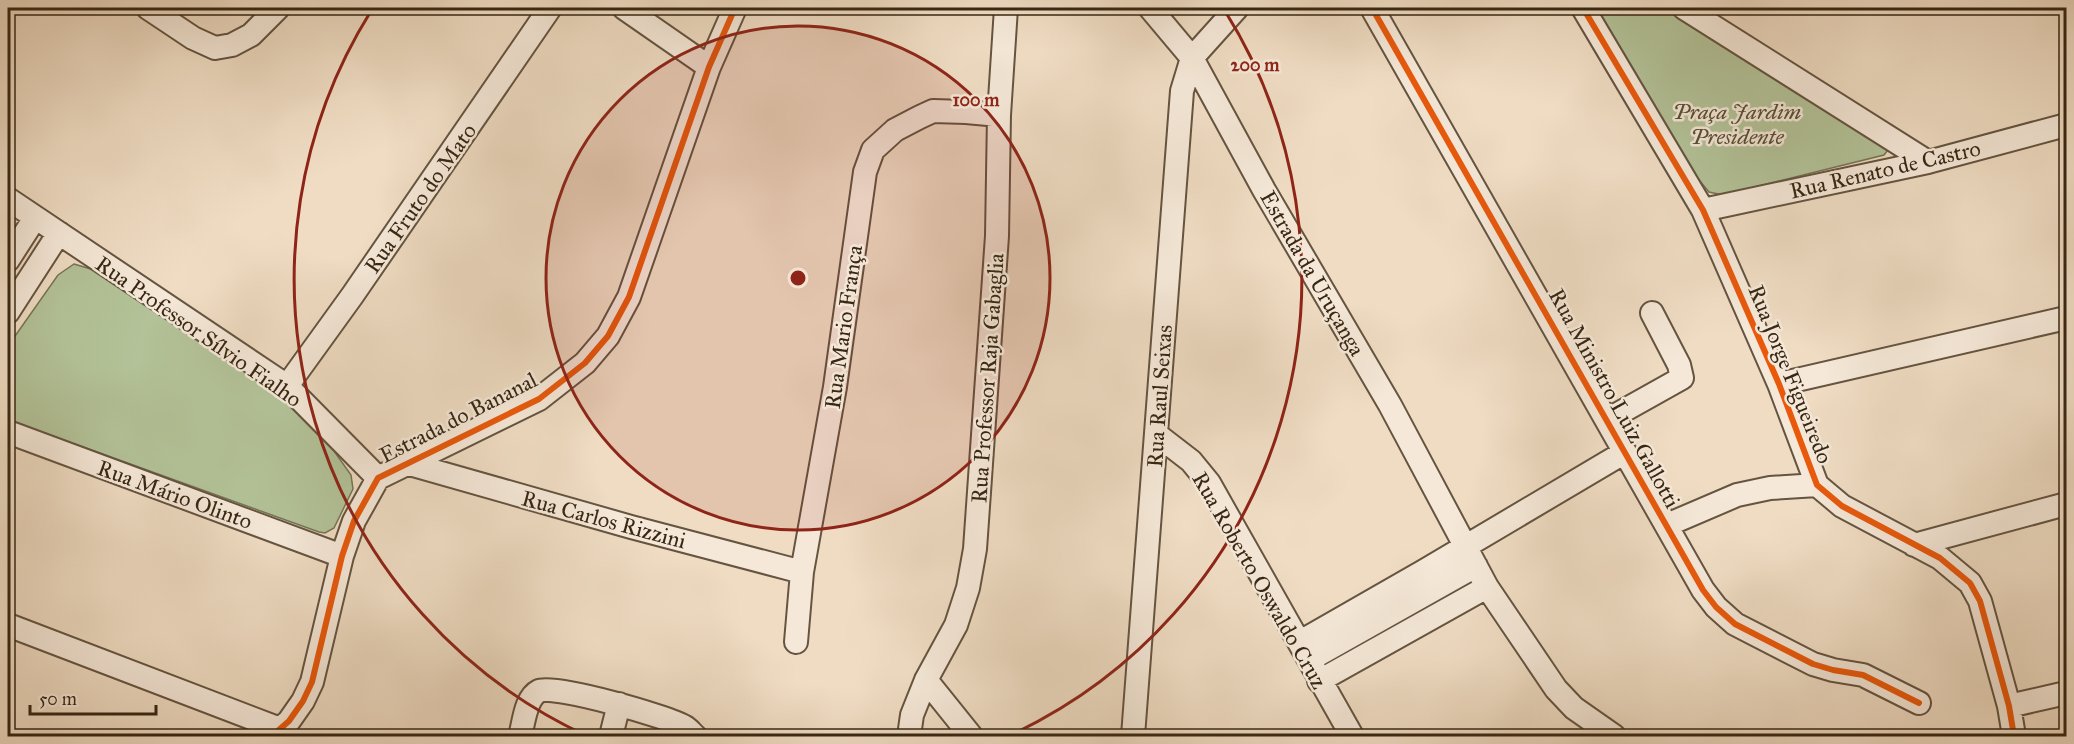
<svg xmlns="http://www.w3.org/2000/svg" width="2074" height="744" viewBox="0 0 2074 744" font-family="'IM FELL Great Primer',serif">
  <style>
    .green { fill: #b3c298; stroke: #757456; stroke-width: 1.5 }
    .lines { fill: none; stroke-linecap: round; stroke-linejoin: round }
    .minor-casing { stroke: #655440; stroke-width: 26 }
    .minor { stroke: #f5e8d8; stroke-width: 22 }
    .cycleway-casing { stroke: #f5e8d8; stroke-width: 10 }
    .cycleway { stroke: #e8590c; stroke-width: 6 }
    .ring { fill: none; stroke: #8f2418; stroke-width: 3 }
    .labels { text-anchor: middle; stroke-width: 5; stroke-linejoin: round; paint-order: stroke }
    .park-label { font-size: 22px; font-style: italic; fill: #564e35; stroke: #f5e8d8 }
    .street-label { font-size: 22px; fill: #372714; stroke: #f5e8d8 }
    .centre { fill: #8f2418; stroke: #f5e8d8; stroke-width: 3 }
    .ring-label { font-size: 18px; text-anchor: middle; font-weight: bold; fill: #8f2418; stroke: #f5e8d8; stroke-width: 5; stroke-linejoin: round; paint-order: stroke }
  </style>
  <rect width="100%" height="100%" fill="#efdcc3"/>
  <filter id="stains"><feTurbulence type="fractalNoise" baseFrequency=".00333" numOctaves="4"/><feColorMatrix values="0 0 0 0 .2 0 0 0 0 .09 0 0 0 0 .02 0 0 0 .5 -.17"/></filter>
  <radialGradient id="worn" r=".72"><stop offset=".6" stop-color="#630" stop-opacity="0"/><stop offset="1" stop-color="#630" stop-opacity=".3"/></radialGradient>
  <!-- green -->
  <path class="green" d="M1596 8H1676L1891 146 1884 155 1723 195 1709 192 1684 162Z
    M74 264 94 270 271 387 334 451 351 475 353 489 334 528 325 533 319 532 8 420V346L58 275Z"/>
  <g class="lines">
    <!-- minor casing -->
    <g class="minor-casing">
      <path id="minor" d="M148 8 193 38 215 48 232 45 251 35 278 8
        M624 8 709 67
        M1150 8 1192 58 1264 190 1390 405 1487 587 1556 689 1574 708 1614 736
        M1372 8 1703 590 1716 607 1735 624 1813 664 1833 670 1863 675 1919 703
        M1583 8 1703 210 1779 384 1817 485 1842 506 1940 558 1970 583 1980 601 2009 706 2014 736
        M1684 8 1928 162
        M8 199 287 386 378 478
        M1703 210 1928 162 2066 125
        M8 260 35 218
        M8 312 59 233
        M1779 384 2066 318
        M287 386 352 296 550 8
        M1607 420 1682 378 1679 365 1652 313
        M8 432 342 556
        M1156 434 1191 461 1209 483 1352 736
        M406 463 631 527 802 572
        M1667 525 1737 495 1770 488 1817 485
        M1914 545 2066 504
        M8 625 280 729
        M796 642 802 572 835 387 865 172 873 150 895 130 920 117 933 111 966 112 999 115
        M1300 642 1424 571 1625 452
        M1309 660 1476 566
        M926 680 971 736
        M1319 681 1487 587
        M2009 706 2066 693
        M272 736 289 721 303 701 312 682 342 556 354 521 378 478 539 399 585 363 608 336 629 297 709 67 735 8
        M520 736C524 723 525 698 539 691 554 684 669 717 685 727 689 729 692 734 695 736
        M611 736 619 704
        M909 736 912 715 926 680 956 625 968 588 975 549 997 236 999 115 1006 8
        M1133 736 1182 91 1192 58 1237 8"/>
    </g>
    <!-- minor -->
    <use href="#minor" class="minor"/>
    <!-- cycleway casing -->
    <g class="cycleway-casing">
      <path id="cycleway" d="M1372 8 1703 590 1716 607 1735 624 1813 664 1833 670 1863 675 1919 703
        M1583 8 1703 210 1779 384 1817 485 1842 506 1940 558 1970 583 1980 601 2009 706 2014 736
        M272 736 289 721 303 701 312 682 342 556 354 521 378 478 539 399 585 363 608 336 629 297 709 67 735 8"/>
    </g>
    <!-- cycleway -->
    <use href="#cycleway" class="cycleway"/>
  </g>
  <!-- distance rings -->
  <circle cx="798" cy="278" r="252" fill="#8f2418" fill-opacity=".12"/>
  <g class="ring">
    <circle cx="798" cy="278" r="252"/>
    <path d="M585 735A504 504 0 0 1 371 11M1225 11A504 504 0 0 1 1011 735"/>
  </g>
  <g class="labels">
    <!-- park labels -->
    <g class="park-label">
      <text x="1737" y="119">Praça Jardim<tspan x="1737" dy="25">Presidente</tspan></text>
    </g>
    <!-- street labels -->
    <g class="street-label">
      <text transform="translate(1885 169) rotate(-13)" y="8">Rua Renato de Castro</text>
      <text transform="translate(420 198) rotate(-55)" y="8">Rua Fruto do Mato</text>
      <text transform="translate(1313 273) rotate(60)" y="8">Estrada da Uruçanga</text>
      <text transform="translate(843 327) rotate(-82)" y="8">Rua Mario França</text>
      <text transform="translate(199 331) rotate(35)" y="8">Rua Professor Sílvio Fialho</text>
      <text transform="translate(1791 374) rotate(68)" y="8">Rua Jorge Figueiredo</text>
      <text transform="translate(987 378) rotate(-86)" y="8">Rua Professor Raja Gabaglia</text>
      <text transform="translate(1159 396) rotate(-86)" y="8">Rua Raul Seixas</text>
      <text transform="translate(1615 398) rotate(61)" y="8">Rua Ministro Luiz Gallotti</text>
      <text transform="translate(458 417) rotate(-27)" y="8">Estrada do Bananal</text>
      <text transform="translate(175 494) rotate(20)" y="8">Rua Mário Olinto</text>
      <text transform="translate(604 519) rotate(15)" y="8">Rua Carlos Rizzini</text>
      <text transform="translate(1260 580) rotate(60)" y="8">Rua Roberto Oswaldo Cruz</text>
    </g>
  </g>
  <circle cx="798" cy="278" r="9" class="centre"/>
  <g class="ring-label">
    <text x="1255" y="71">200 m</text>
    <text x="976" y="106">100 m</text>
  </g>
  <!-- margin -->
  <rect width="2074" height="744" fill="none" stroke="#efdcc3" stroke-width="30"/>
  <rect x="9" y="9" width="2056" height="726" fill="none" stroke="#372714" stroke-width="3"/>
  <rect x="15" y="15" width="2044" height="714" fill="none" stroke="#372714" stroke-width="1.5"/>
  <!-- scale -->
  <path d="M30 705v9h126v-9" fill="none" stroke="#372714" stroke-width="3"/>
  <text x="39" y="705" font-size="18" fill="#372714" stroke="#f5e8d8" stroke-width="4.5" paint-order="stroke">50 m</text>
  <rect width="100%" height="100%" filter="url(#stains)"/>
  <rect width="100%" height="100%" fill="url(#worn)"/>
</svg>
